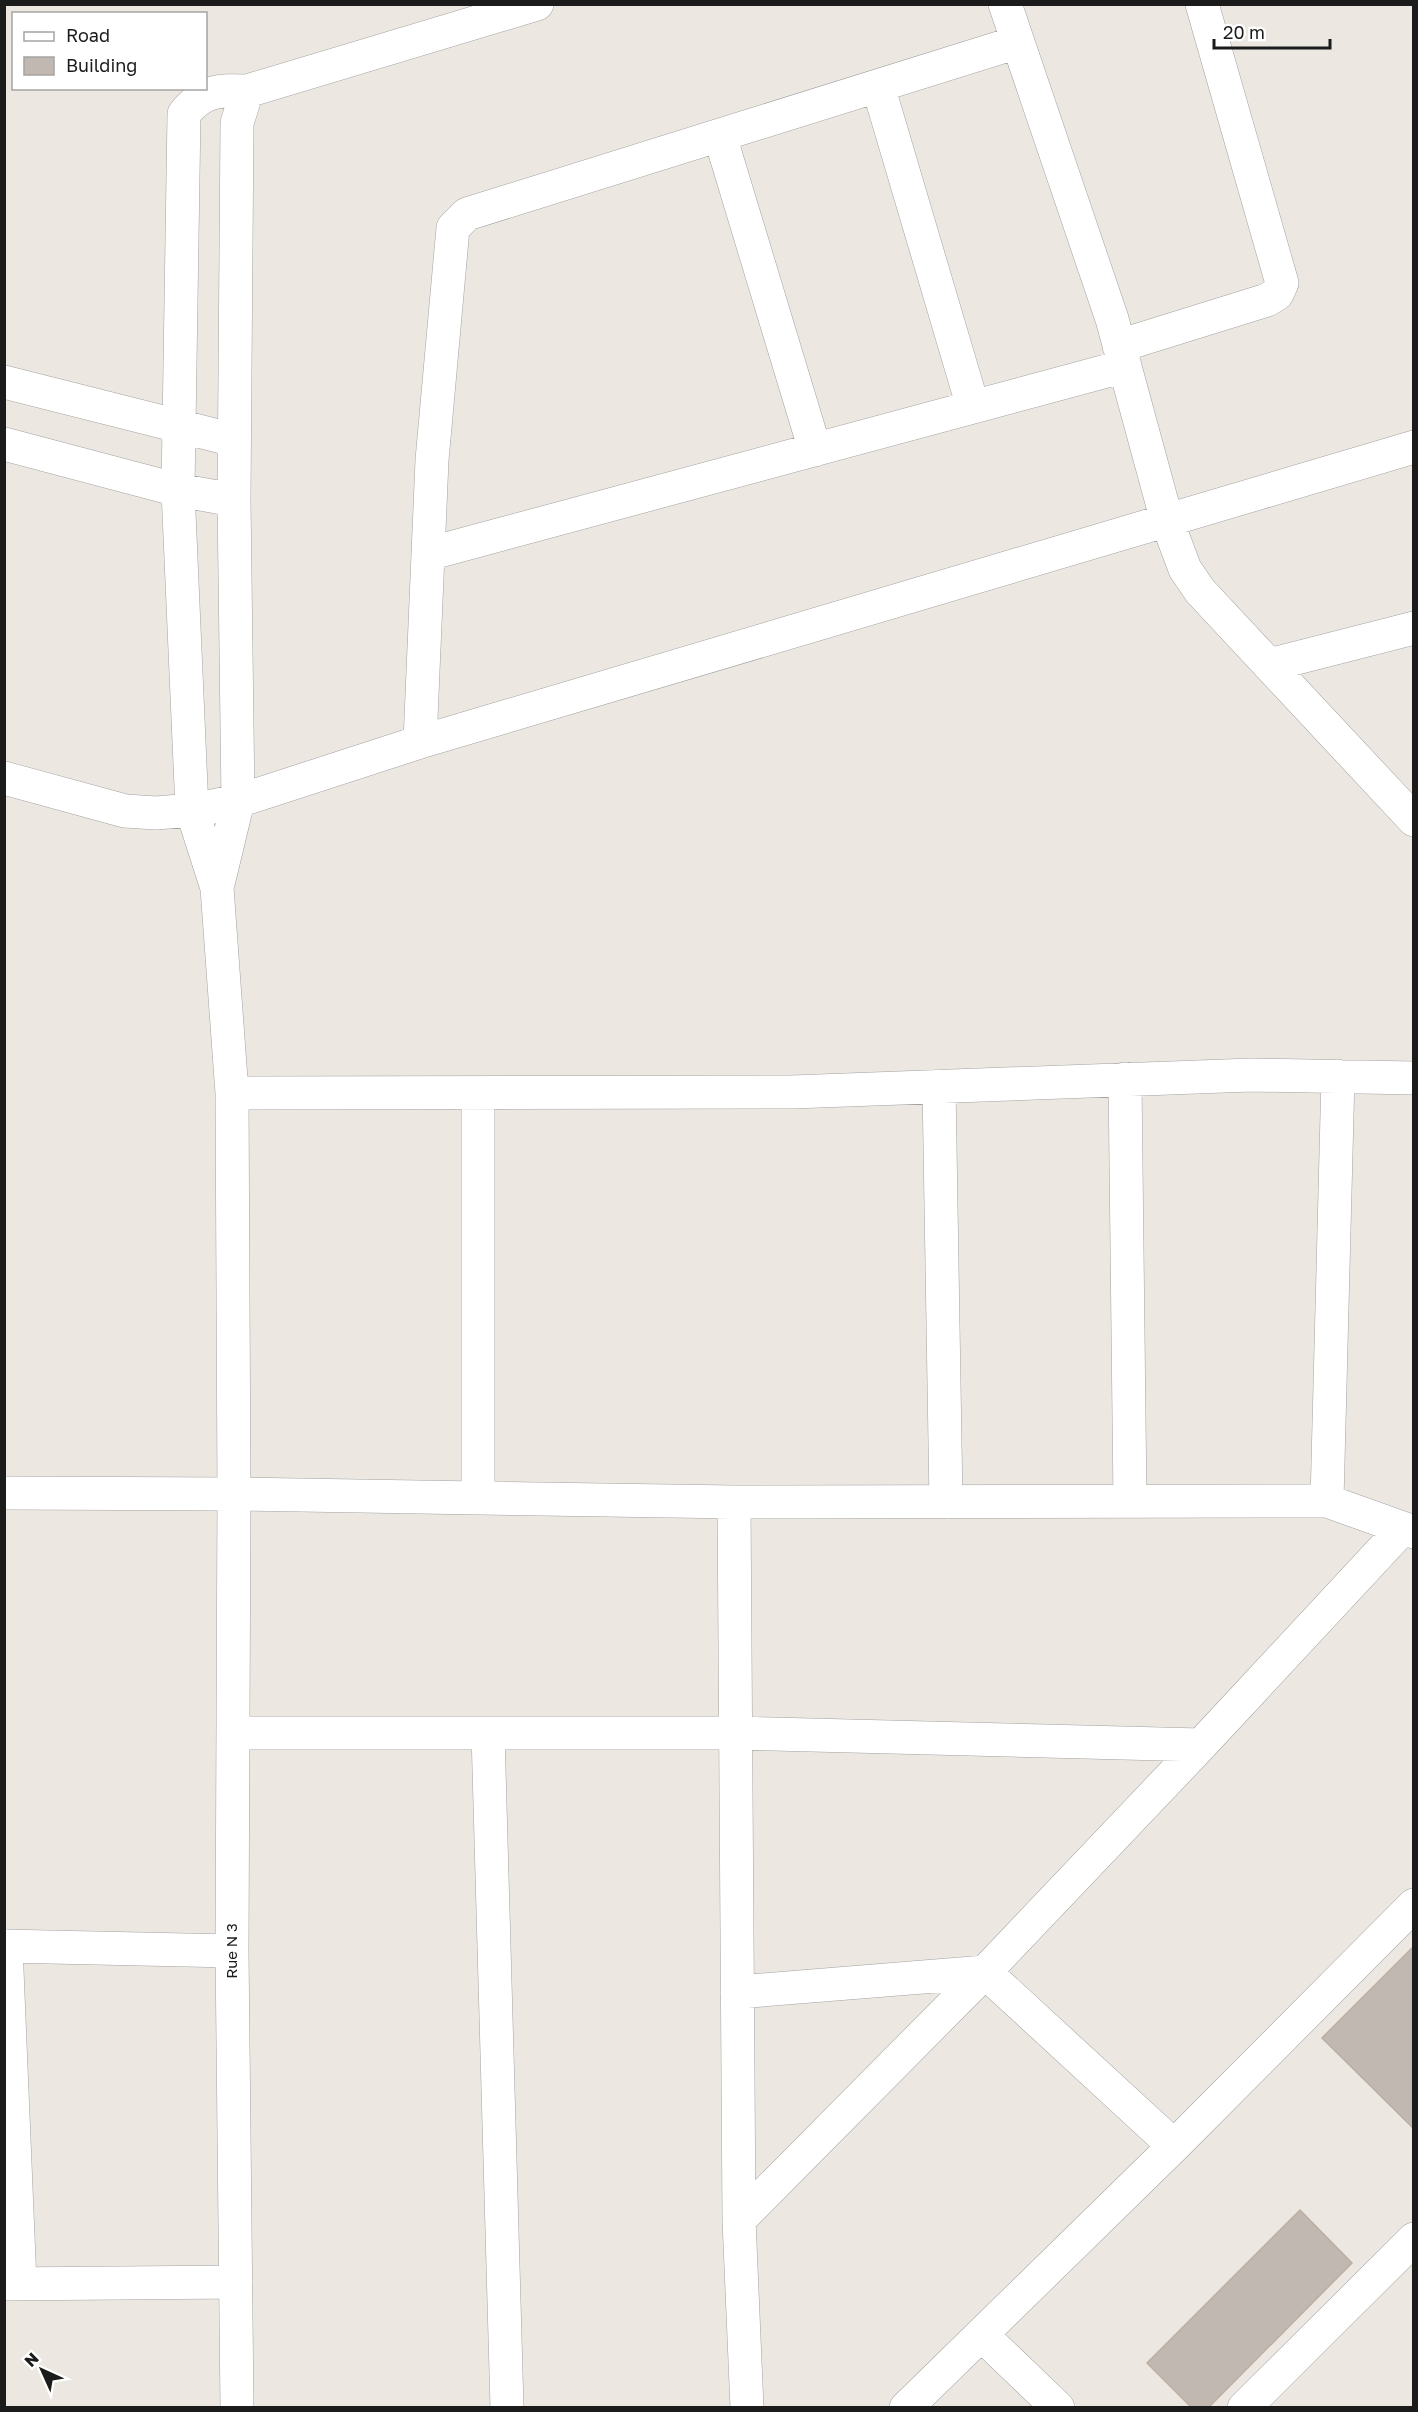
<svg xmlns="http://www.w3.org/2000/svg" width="1418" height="2412" viewBox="0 0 1418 2412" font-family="'Golos Text',sans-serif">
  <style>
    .building { fill: #c1b8b1; stroke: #bdaea4; stroke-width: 1.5 }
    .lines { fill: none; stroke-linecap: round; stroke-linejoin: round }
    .minor-casing { stroke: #a2a2a2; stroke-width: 34 }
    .minor { stroke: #fff; stroke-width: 33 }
    .labels { text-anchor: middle; stroke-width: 4.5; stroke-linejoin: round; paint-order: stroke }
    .street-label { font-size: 15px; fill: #1b1b1b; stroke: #fff }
  </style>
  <rect width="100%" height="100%" fill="#ece8e1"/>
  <!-- building -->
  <path class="building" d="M1414 1946V2129L1322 2038Z
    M1300 2210 1352 2263 1208 2408H1192L1147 2363Z"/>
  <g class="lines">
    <!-- minor casing -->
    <g class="minor-casing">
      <path id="minor" d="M1005 4 1112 319 1167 521 1185 569 1200 591 1414 820
        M878 86 973 407
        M720 136 815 450
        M1119 346 1267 300 1277 294 1282 283 1202 4
        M4 382 234 440
        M4 444 178 490 234 500
        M428 554 1125 366
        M1269 665 1414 628
        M420 742 432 460 453 228 467 214 1018 42
        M4 778 125 811 156 813 192 810 238 801 420 742 1414 447
        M217 888 238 801 234 500 237 123 247 91
        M1125 1079 1130 1501
        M939 1086 946 1502
        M232 1093 792 1092 1251 1075 1414 1078
        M4 1493 234 1494 734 1502 1327 1501 1414 1532
        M478 1498V1093
        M1327 1501 1338 1076
        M734 1502 739 2220
        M233 1733H736L1201 1745
        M488 1733 507 2408
        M4 1946 232 1951
        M6 1946 20 2284
        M737 1992 985 1972 1174 2146
        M4 2284 236 2282
        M982 2335 1058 2408
        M237 2408 232 1951 234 1494 232 1093 217 888 192 810 178 490 184 114C203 90 218 90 247 91L537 4
        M747 2408 739 2220 985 1972 1201 1745 1402 1529
        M906 2408 1174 2146 1414 1905
        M1244 2408 1414 2239"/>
    </g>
    <!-- minor -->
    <use href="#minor" class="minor"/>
  </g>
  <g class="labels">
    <!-- street labels -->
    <g class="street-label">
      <text transform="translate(232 1951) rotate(-90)" y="5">Rue N 3</text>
    </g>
  </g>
  <!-- border -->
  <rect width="1418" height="2412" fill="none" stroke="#1b1b1b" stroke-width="12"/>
  <!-- legend -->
  <rect x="12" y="12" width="195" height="78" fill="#ffffff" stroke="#a4a4a4" stroke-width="1.5"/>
  <rect x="24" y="32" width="30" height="9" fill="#ffffff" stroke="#a4a4a4" stroke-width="1.5"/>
  <text x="66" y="42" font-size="18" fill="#1b1b1b">Road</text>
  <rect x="24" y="57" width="30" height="18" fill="#c1b8b1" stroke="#a4a4a4" stroke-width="1.5"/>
  <text x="66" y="72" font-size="18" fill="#1b1b1b">Building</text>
  <!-- north arrow -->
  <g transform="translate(42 2370) rotate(315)" stroke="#ffffff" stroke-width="4.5" paint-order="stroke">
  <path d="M0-4.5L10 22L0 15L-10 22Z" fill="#1b1b1b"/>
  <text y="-9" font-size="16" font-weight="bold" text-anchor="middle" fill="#1b1b1b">N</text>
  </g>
  <!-- scale -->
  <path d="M1214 39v9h116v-9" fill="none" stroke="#1b1b1b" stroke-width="3"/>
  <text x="1223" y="39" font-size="18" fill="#1b1b1b" stroke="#ffffff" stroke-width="4.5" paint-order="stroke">20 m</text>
</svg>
